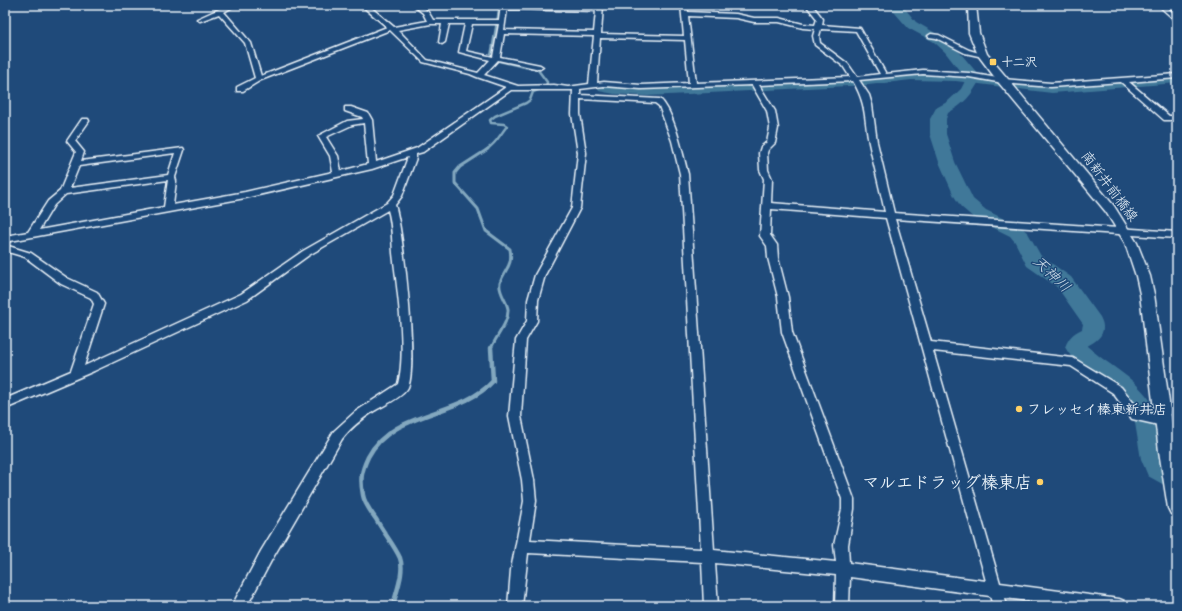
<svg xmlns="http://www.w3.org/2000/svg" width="1182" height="611" viewBox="0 0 1182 611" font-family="'Comic Neue','Klee One',sans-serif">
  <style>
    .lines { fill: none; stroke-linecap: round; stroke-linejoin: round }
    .stream-far2 { stroke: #83a8bf; stroke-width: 2.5 }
    .stream-far1 { stroke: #83a8bf; stroke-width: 3 }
    .stream { stroke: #83a8bf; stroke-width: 4.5 }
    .canal { fill: #407899; fill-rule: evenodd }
    .river { fill: #407899; fill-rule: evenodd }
    .street-casing { stroke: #e8f1f8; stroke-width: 3 }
    .secondary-casing { stroke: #e8f1f8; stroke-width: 3 }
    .street { fill: #1f4a7a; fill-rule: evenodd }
    .secondary { fill: #1f4a7a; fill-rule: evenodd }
    .poi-dot { fill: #ffd166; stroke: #1f4a7a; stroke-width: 1.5 }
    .labels { text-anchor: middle; stroke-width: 3; stroke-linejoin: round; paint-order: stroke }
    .far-poi-label { font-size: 12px; font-weight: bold; fill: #e8f1f8; stroke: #1f4a7a; text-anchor: start }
    .street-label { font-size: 14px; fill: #e8f1f8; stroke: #1f4a7a }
    .poi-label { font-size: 14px; font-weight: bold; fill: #e8f1f8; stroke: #1f4a7a; text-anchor: start }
    .water-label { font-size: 15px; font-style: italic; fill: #cfdfea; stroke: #1f4a7a }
    .near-poi-label { font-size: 17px; font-weight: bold; fill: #e8f1f8; stroke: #1f4a7a; text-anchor: end }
  </style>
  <rect width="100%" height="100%" fill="#1f4a7a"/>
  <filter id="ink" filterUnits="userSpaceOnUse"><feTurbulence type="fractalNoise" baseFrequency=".025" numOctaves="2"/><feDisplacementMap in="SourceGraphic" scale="8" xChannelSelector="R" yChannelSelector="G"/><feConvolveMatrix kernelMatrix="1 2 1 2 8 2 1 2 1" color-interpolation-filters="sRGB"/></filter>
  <g filter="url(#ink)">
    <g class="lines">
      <!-- stream-far2 -->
      <path class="stream-far2" d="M486 150C497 143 499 136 507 126L504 124 491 123 490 120 495 116 526 103 530 100 533 92 546 87 547 82 538 70 499 61 491 56 500 5"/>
      <!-- stream-far1 -->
      <path class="stream-far1" d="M488 149 460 167 455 173V183L478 209 486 231 510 249C513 267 505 268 500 283 498 292 507 301 508 309 509 323 495 337 491 349"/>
      <!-- stream -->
      <path class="stream" d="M393 606C396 592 405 572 400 558 394 545 383 532 376 519 371 512 364 503 363 495 360 479 361 472 368 457 392 410 461 417 493 381L491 348"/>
      <!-- canal -->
      <path class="canal" d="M911 74 956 75 1052 87 1177 77V83L1052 93 956 81 911 80 868 85 648 96 614 94 599 91 598 89 602 86 648 90 868 79Z"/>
      <!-- river -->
      <path class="river" d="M888 5H902L916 22 951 42 978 74 980 79C973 94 963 105 948 113L946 119V134L955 162 973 199 986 210 1022 228 1028 233 1041 256 1071 277 1100 317C1108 332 1099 340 1087 346 1110 367 1141 380 1155 409L1165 459 1177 467V492L1148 476 1141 459 1133 411C1116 385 1080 376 1065 347 1069 337 1072 334 1082 329L1083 324 1057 287 1027 266 1015 242 1010 236 974 218 961 207 954 196 939 162 930 134V119L936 108 947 102 961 89 966 79 945 52 934 42 908 28Z"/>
      <!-- street casing -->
      <g class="street-casing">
        <path id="street" d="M228 5H236L224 12 251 43 261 76 387 27 361 5H368L394 27 427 21 423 13 413 5C424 5 428 11 433 20H499L501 5 597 7V5H603L601 34 684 36 681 5H687L688 12 736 14 754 18H779L803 24 815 25 817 19 806 5H812L823 19 822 25 860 28 886 74 923 70 969 73 1003 79 1051 83 1177 74V78L1129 82 1169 116H1177V120H1164L1121 82 1051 87 1003 83 969 77 923 74 859 80 869 95 872 105 877 142 894 213 1177 232V238L895 219 931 342 1073 358 1121 387 1140 411 1167 417 1169 421 1167 425 1163 426 1132 419 1113 393 1071 366 933 351 1000 583 1119 599 1124 601 1126 606H1067L1005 598 1007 606H993L990 596 850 577 849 606H835L836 575 715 563 718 606H704L702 562 528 553 522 606H508L511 570 524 501 522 480 509 416 516 340 527 321 528 300 535 275 572 208 578 153 572 114 573 90H511L423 152 416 154V158L402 196 395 205C403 228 419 372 407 389 400 399 384 405 374 411 362 419 351 427 342 439L271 561 247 606H232L261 551 334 431 355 412 398 384C407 351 397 288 393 253 392 239 392 223 388 210L309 255 247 300 94 371 5 409V399L71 371 94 304 91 298 61 284 25 257 5 251V245L31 253 67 278 97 292 104 304 84 366 241 294 303 251 387 203 394 195 408 157 372 169 245 198 5 242V236L28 232 48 201 60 191 76 152 67 141 82 119H88L89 121 75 141 84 152 81 161 183 148 184 150 175 177 176 181 173 205 245 192 333 172 330 156 318 136 347 121 363 119 362 117 345 111V107H351L368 113 372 120 376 162 417 148 506 87 477 77 470 74 423 62 390 30 261 80 243 91H237V87L255 78 245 43 219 14 200 21 197 19ZM507 9 596 11 594 32 504 30ZM688 16 736 18 754 22H779L803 28 815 29 813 36 815 45 843 66 850 77 696 83ZM431 24H442L439 42 442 44 445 42 449 24H465L459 52 490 60 478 73 427 60 398 30ZM472 24H499L493 57 466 51ZM821 29 856 31 880 74 857 77 848 64 820 43 819 36ZM504 34 594 36 589 84 568 87 554 85 518 86 484 75 498 60 540 69 543 67 540 65 500 57ZM600 38 685 40 689 83 641 85 604 82 597 83ZM853 81C867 105 864 117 869 143 874 166 880 189 885 212L771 203 772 179 768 170 767 153 768 150 775 143 778 128 775 111 759 85ZM752 85 767 111 770 128 767 142 761 147 759 153 760 170 764 179 760 236 767 246 768 258 778 297 782 332 842 499V509L834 545 836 562 714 550 688 174C683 155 674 111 660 99L580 95V89L604 86 641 89ZM580 99 655 103 659 106 672 141 680 174 701 549 530 540 536 501 534 480 521 416 526 340 537 321 538 300 545 275 580 208 586 153 580 114ZM364 123 368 164 341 171 338 156 326 137 352 125ZM175 153 168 175 70 188 79 166ZM168 180 164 207 39 230 54 205 66 194ZM771 209 886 218 986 581 849 563 848 545 854 509V499L792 332 788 297 778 258 777 245 770 235Z
          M1158 5H1165L1177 17V22Z
          M931 34 939 35 969 50 986 55 983 57 965 53 936 38 929 37 928 36Z"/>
      </g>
      <!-- secondary casing -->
      <g class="secondary-casing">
        <path id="secondary" d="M968 5H976L979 33 987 54 1114 206 1137 243 1150 276 1154 294 1177 460V517L1171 514 1168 508 1159 451 1140 294 1136 276 1125 243 1106 212 999 83 978 55 969 33Z"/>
      </g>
      <!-- street -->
      <use href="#street" class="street"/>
      <!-- secondary -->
      <use href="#secondary" class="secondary"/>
    </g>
  </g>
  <!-- markers -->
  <g class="poi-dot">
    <rect x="989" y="58" width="8" height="8" rx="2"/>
    <circle cx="1019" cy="409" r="4"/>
    <circle cx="1040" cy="482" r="4"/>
  </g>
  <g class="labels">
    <!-- far-poi labels -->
    <g class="far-poi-label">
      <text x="1001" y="66">十二沢</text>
    </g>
    <!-- street labels -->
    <g class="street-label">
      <text transform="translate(1110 186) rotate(53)" y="5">南新井前橋線</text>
    </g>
    <!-- poi labels -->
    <g class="poi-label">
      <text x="1027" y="414">フレッセイ榛東新井店</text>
    </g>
    <!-- water labels -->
    <g class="water-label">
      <text transform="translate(1052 274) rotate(44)" y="5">天神川</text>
    </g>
    <!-- near-poi labels -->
    <g class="near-poi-label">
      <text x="1032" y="488">マルエドラッグ榛東店</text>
    </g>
  </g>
  <!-- margin -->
  <rect width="1182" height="611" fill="none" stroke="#1f4a7a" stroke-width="20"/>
  <rect x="10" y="10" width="1162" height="591" fill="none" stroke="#e8f1f8" stroke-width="1.5" filter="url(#ink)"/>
</svg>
